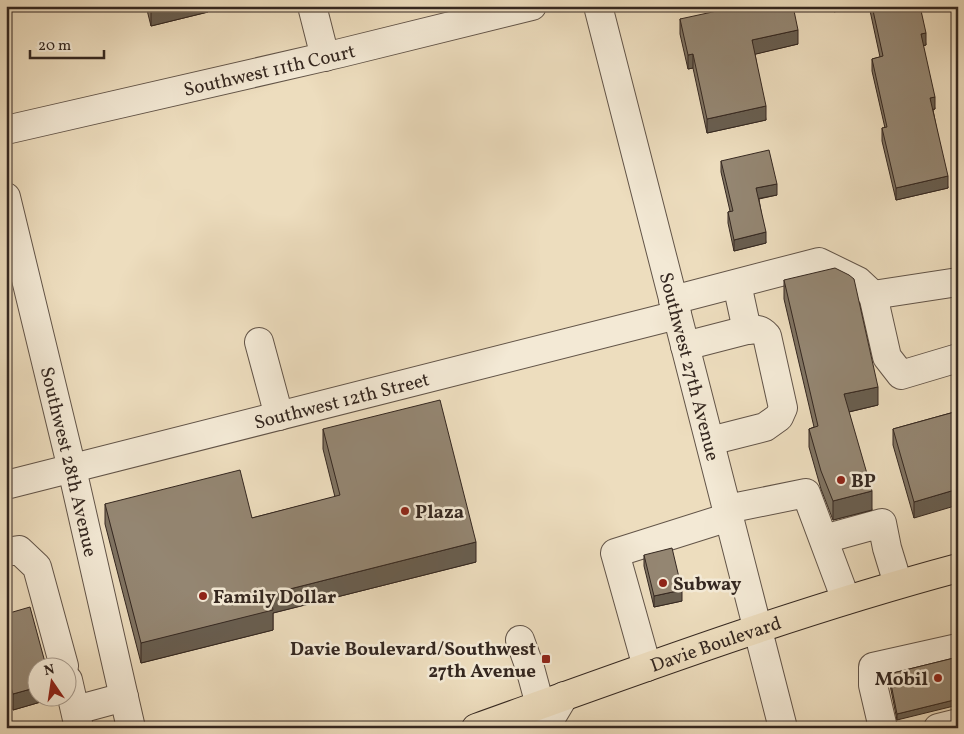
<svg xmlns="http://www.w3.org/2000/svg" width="964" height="734" viewBox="0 0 964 734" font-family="Vollkorn,serif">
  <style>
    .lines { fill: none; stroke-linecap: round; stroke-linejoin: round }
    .minor-casing { stroke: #625448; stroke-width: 30 }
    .major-casing { stroke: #342720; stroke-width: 30 }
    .minor { stroke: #f3e9d5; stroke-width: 28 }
    .major { stroke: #edddbe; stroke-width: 28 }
    .wall { fill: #7f7362; stroke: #342720 }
    .shaded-wall { fill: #685e50; stroke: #342720 }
    .building { fill: #948672; stroke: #342720 }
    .poi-dot { fill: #8f2418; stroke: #f3e9d5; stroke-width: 2 }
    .labels { text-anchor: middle; stroke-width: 5; stroke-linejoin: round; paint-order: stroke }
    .street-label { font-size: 19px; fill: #342720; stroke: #f3e9d5 }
    .poi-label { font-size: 19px; font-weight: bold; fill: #342720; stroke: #f3e9d5; text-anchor: start }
  </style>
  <rect width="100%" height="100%" fill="#edddbe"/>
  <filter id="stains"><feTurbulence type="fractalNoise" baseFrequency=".004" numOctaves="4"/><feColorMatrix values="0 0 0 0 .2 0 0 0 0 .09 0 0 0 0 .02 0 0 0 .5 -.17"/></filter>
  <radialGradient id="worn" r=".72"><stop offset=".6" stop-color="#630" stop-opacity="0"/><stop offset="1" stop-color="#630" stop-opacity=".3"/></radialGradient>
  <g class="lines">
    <!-- minor casing -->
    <g class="minor-casing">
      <g id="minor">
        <path d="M312 6 325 57"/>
        <path id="s1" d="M598 6 783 728"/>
        <path id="s2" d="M6 130 341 53 532 6"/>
        <path id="s3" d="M6 197 72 469 131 728"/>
        <path d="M958 282 873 295 887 357 901 375 958 358"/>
        <path d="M737 284 747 330"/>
        <path d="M673 300 819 262 858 281 873 295"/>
        <path d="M259 342 279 416"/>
        <path d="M685 346 747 330C756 329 761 329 767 336L783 408 779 417 765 427 710 441"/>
        <path id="s4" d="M6 485 677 315"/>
        <path d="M727 509 806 493 846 600"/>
        <path d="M824 539 882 523 887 548 898 584"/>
        <path d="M6 552 19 550 37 567 64 666"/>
        <path d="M520 640 530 668 540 705"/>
        <path d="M647 667 615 553 729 517"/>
        <path d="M68 680 79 728"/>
        <path d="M76 710 124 697"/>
        <path d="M545 728 564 696"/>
        <path d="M883 728 873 685V667L958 648"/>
        <path d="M938 728 958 723"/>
      </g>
    </g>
    <!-- major casing -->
    <g class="major-casing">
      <g id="major">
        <path id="s5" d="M476 728C635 671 794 612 958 568"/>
      </g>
    </g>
    <!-- minor -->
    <use href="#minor" class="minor"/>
    <!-- major -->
    <use href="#major" class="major"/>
  </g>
  <!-- wall -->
  <path class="wall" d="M146 6H208V12L151 26Z
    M869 6H920L926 45 923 46 935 109 933 110 948 188 896 200 882 141V128H885L872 71V59L880 57Z
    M680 19 798 44 755 54 766 120 707 133 693 68 688 69 680 34Z
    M721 161 777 195 759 199 766 243 734 251 728 223V212L730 211 721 172Z
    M784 280 878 405 849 412 872 510 833 520 821 489 809 447V429L814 427 784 299Z
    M958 411 914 518 893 445V429Z
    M323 429 476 562 273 613V630L141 663 105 524V504L252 518 335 497 323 449Z
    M644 555 682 601 654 607 644 566Z
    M6 614 51 696V699L13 710 6 687Z
    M958 657 897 720 889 680V674Z"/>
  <!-- shaded-wall -->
  <path class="shaded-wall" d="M151 6H208V12L151 26Z
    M834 6H857L834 12Z
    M798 30V44L752 55V40Z
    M926 33V45L921 46V34Z
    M693 54V68L688 69V55Z
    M935 97V109L930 110V98Z
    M766 106V120L707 133V119Z
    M948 176V188L896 200V188Z
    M777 184V195L756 199V188Z
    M766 232V243L734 251V240Z
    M878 387V405L844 413V394Z
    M958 489V505L914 518V502Z
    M872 491V510L833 520V501Z
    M476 542V562L273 613V630L141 663V643L270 594Z
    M682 590V601L654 607V596Z
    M38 687V696H51V699L13 710V694Z
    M958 699V705L897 720V714Z"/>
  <!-- building -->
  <path class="building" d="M740 6H793L798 30 752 40 766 106 707 119 693 54 688 55 680 19Z
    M872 6H920L926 33 921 34 935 97 930 98 948 176 896 188 882 128 887 127 872 59 883 56Z
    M769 150 777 184 756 188 766 232 734 240 728 212 733 211 721 161Z
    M835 268 849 275 854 279 878 387 844 394 872 491 833 501 821 471 809 429 818 426 784 280Z
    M440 400 476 542 270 594 273 610 141 643 105 504 240 470 252 518 340 495 323 429Z
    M958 411V489L914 502 893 429Z
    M672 548 682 590 654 596 644 555Z
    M30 607 46 666H38V687L13 694 6 671V614Z
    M958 657V699L897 714 889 674Z"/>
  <!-- markers -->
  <g class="poi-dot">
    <circle cx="841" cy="480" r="5"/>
    <circle cx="405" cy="511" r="5"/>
    <circle cx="663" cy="583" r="5"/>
    <circle cx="203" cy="596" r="5"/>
    <rect x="541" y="654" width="10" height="10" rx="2.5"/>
    <circle cx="938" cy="678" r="5"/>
  </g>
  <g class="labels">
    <!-- street labels -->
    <g class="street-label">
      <text dy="7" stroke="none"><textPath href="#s2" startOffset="270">Southwest 11th Court</textPath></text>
      <text dy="7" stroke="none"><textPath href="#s1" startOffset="372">Southwest 27th Avenue</textPath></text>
      <text dy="7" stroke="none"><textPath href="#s4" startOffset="346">Southwest 12th Street</textPath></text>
      <text dy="7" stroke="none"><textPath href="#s3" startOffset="272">Southwest 28th Avenue</textPath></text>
      <text dy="7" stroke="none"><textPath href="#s5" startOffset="254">Davie Boulevard</textPath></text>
    </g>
    <!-- poi labels -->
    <g class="poi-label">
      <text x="851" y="487">BP</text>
      <text x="415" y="518">Plaza</text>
      <text x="673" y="590">Subway</text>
      <text x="213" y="603">Family Dollar</text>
      <text x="536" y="655" text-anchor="end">Davie Boulevard/Southwest<tspan x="536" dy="22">27th Avenue</tspan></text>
      <text x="928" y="685" text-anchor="end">Mobil</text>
    </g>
  </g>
  <!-- margin -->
  <rect width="964" height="734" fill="none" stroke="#edddbe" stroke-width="25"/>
  <rect x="8" y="8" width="949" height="719" fill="none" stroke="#342720" stroke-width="2.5"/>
  <rect x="12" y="12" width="939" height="709" fill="none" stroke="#342720"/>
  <!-- north arrow -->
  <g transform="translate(52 682) rotate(347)"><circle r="24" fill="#f3e9d5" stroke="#a79b8d"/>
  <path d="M0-4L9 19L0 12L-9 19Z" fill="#8f2418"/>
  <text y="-8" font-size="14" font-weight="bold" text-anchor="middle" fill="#342720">N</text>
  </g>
  <!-- scale -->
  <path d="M30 50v8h74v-8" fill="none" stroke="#342720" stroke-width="2.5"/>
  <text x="38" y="50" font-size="15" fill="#342720" stroke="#f3e9d5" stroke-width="4" paint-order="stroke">20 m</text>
  <rect width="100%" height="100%" filter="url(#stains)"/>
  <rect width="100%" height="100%" fill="url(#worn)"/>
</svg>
